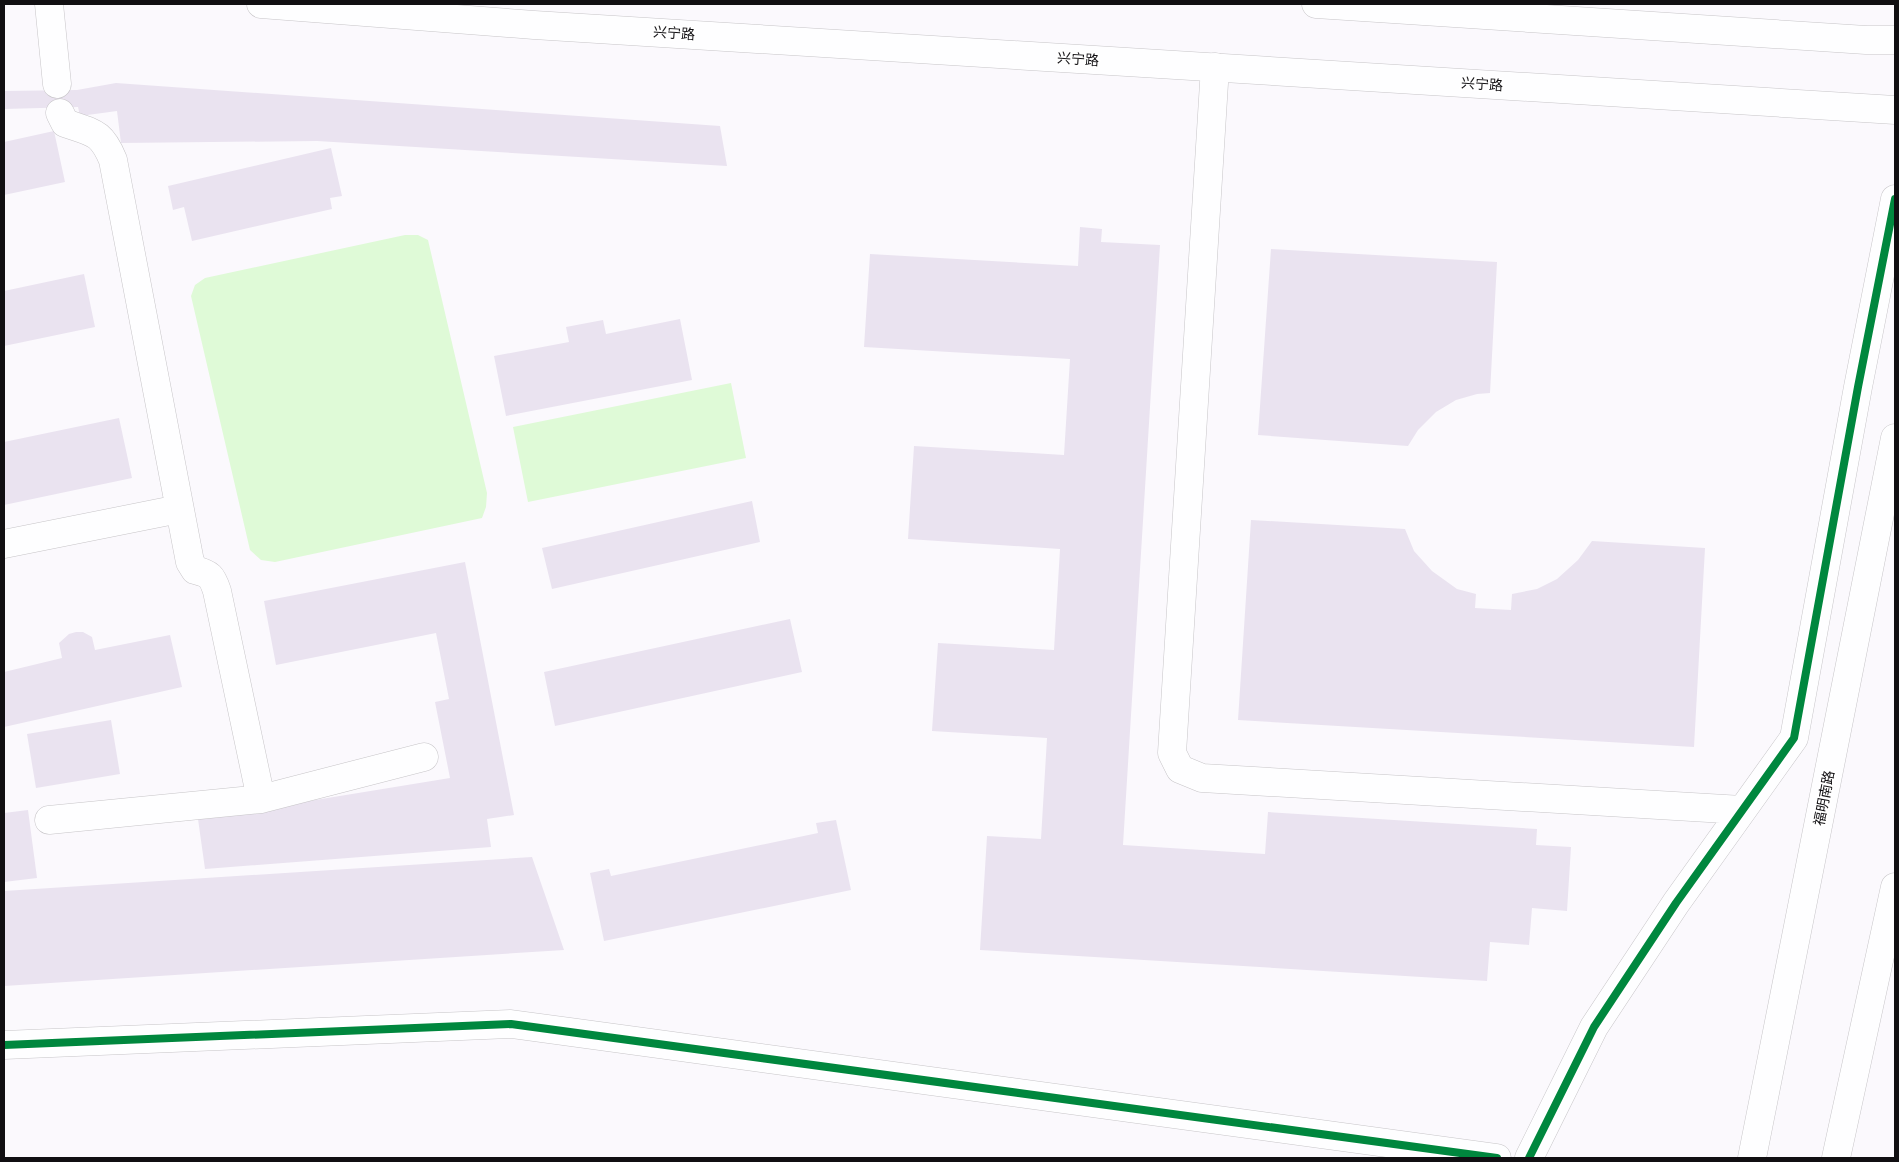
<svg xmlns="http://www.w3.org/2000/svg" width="1899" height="1162" viewBox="0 0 1899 1162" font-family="'Noto Serif','Noto Sans SC',serif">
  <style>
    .green { fill: #dffad7 }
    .building { fill: #eae3f0 }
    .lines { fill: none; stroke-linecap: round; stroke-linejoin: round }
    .minor-casing { stroke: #c7c5c8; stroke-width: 29 }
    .major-casing { stroke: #c7c5c8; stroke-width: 29 }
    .minor { stroke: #fefeff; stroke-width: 28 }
    .major { stroke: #fefeff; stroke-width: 28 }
    .cycleway-casing { stroke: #fff; stroke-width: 11 }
    .cycleway { stroke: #00873e; stroke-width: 8 }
    .labels { text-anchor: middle; stroke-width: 4; stroke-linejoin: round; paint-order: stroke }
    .street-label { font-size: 14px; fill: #110f12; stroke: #fff }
  </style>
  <rect width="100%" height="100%" fill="#fbf9fd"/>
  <!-- green -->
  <path class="green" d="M405 235H418L428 240 487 493 486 507 482 518 275 562 261 560 250 550 191 296 195 285 205 278Z
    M731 383 746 458 528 502 513 427Z"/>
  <!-- building -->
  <path class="building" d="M116 83 720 126 727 166 317 141 121 143 117 111 80 116 78 107 4 109V91L77 90Z
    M54 131 65 182 4 195V142Z
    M331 148 342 196 330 198 332 209 192 241 184 207 173 210 168 186Z
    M1080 227 1102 229 1101 242 1160 245 1123 845 1265 854 1268 812 1537 829 1536 845 1571 847 1567 911 1532 908 1529 945 1490 942 1487 981 980 950 987 836 1041 839 1047 738 932 731 938 643 1054 650 1060 549 908 539 914 446 1064 455 1070 359 864 347 870 254 1078 266Z
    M1271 249 1497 262 1490 393 1477 394 1456 400 1436 412 1418 430 1408 446 1258 435Z
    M84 274 95 327 4 346V291Z
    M680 319 692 380 506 416 494 356 569 342 566 327 603 320 606 334Z
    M119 418 132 478 4 505V442Z
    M752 501 760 542 552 589 542 548Z
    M1251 520 1405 529 1414 551 1432 571 1457 589 1476 594 1475 608 1511 610 1512 594 1537 589 1557 579 1578 560 1592 541 1705 548 1694 747 1238 720Z
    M465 562 514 815 487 819 491 847 205 869 198 819 450 778 435 702 449 699 436 633 276 665 264 601Z
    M790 619 802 672 555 726 544 672Z
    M76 632H83L92 637 95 650 170 635 182 687 4 727V672L62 658 59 643 69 634Z
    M111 720 120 774 36 788 27 734Z
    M28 810 37 878 4 882V813Z
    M836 820 851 890 604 941 590 873 609 869 611 876 818 833 816 823Z
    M532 857 564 950 4 986V891Z"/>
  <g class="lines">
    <!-- minor casing -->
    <g class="minor-casing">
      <path id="minor" d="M49 4 57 84
        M1215 67 1172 753 1180 769 1202 778 1742 810
        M60 113 65 123C93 133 101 131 113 160L190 562 195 570C210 574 212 576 217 591L261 799
        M4 544 179 509
        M49 820 261 799 424 757
        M4 1045 511 1024 1497 1158
        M1529 1158 1594 1027 1676 903 1794 738 1858 387 1895 199"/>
    </g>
    <!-- major casing -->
    <g class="major-casing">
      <path id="major" d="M261 4 534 25 1895 110
        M1316 4 1866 40H1895
        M1752 1158 1895 438
        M1836 1158 1895 887"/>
    </g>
    <!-- minor -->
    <use href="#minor" class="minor"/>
    <!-- major -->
    <use href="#major" class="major"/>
    <!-- cycleway casing -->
    <g class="cycleway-casing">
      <path id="cycleway" d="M4 1045 511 1024 1497 1158
        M1529 1158 1594 1027 1676 903 1794 738 1858 387 1895 199"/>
    </g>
    <!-- cycleway -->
    <use href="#cycleway" class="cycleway"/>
  </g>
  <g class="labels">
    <!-- street labels -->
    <g class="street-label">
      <text transform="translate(674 33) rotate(4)" y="5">兴宁路</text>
      <text transform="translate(1078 59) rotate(4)" y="5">兴宁路</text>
      <text transform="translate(1482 84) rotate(4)" y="5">兴宁路</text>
      <text transform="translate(1824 798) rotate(-79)" y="5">福明南路</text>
    </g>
  </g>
  <!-- border -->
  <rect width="1899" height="1162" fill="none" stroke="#110f12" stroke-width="10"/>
</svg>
